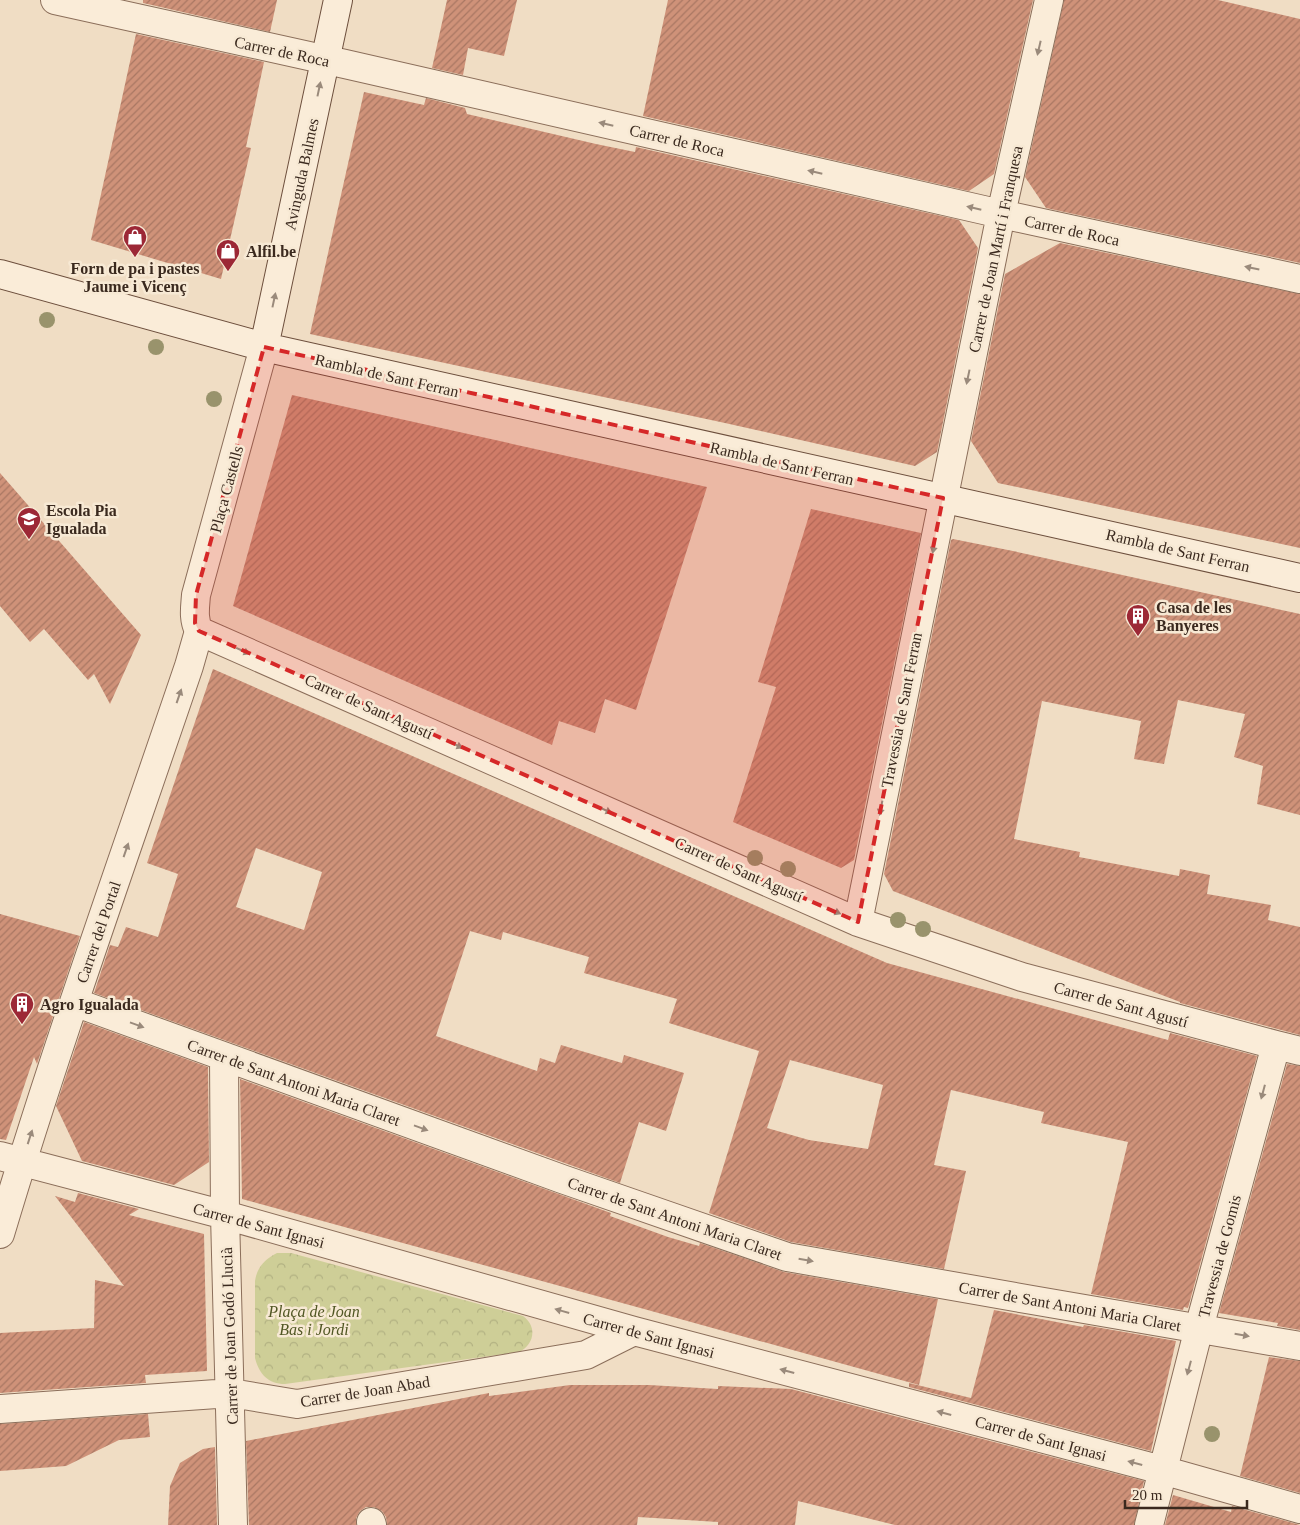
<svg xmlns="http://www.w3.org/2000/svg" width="1300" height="1525" viewBox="0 0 1300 1525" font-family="Georgia,serif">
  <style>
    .forest { fill: url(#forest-crowns) }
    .building { fill: url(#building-hatch); fill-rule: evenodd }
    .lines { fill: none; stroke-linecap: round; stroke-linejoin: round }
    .street-casing { stroke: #8b6e5a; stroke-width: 30 }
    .secondary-casing { stroke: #6d4f3d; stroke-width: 30 }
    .street { stroke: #faecd8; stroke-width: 28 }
    .secondary { stroke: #faecd8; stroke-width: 28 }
    .tree { fill: #99936c }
    .oneway { fill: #9a8a7b }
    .marked { fill: #d62828; fill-opacity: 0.2; stroke: #d62828; stroke-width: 4; stroke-dasharray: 10 6; stroke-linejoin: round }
    .labels { text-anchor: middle; stroke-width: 5; stroke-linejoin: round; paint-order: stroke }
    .street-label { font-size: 16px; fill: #3a291e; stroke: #f7e9d4 }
    .poi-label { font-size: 16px; font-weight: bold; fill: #3a291e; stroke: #f7e9d4; text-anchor: start }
    .park-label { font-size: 16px; font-style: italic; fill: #515724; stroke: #f7e9d4 }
  </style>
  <defs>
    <pattern id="forest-crowns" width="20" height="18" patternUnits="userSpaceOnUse" patternTransform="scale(1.25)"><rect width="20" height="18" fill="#cece97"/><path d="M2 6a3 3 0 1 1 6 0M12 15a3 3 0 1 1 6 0" fill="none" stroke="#b2b182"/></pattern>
    <pattern id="building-hatch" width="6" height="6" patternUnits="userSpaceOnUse" patternTransform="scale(1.25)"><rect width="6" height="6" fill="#cf9279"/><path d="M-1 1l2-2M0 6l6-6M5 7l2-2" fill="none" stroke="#a97763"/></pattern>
  </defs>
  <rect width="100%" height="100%" fill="#f0ddc4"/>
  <!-- forest -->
  <path class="forest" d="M277 1253H291L523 1316C537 1326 535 1344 519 1352L285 1384C268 1384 259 1374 255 1358V1281C257 1267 265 1259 277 1253Z"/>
  <!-- building -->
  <path class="building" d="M143 0H277L270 32 143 3Z
    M447 0H517L504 56 468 48 463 75 432 68Z
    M668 0H1033L994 174 969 191 643 116Z
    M1064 0H1218L1300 19V263L1046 208 1025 177Z
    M136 34 264 62 246 147 251 148 221 279 91 240Z
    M364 92 424 105 426 98 465 108 467 114 596 144 635 152 636 147 959 220 978 248 937 452 915 466 725 423 310 334Z
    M1060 243 1300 294V548L998 483 971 441 1005 274Z
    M292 395 707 487 636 710 605 699 595 733 559 721 552 745 233 606Z
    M0 473 141 635 110 704 94 674 88 680 44 629 30 642 0 606Z
    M811 509 921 533 854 860 841 868 733 822 776 687 758 682Z
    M953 539 1013 551 1300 614V815L1257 804 1263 766 1234 757 1245 714 1178 700 1164 764 1134 759 1141 721 1042 701 1014 839 1080 852 1079 857 1179 876 1180 869 1210 875 1207 894 1271 905 1268 920 1300 927V1035L1180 1003V1002L893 891 884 874 951 540Z
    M213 669 887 963 1168 1040 1170 1033 1257 1056 1188 1308 1184 1307 1183 1310 1091 1294 1128 1142 1041 1123 1044 1112 951 1090 934 1165 966 1171 944 1269 791 1242 709 1213 759 1051 669 1023 677 999 584 973 589 957 503 932 501 940 470 931 436 1036 537 1071 540 1058 555 1063 561 1045 622 1063 624 1055 684 1073 666 1131 639 1122 620 1183 94 993 110 945 118 947 126 927 158 937 178 874 147 863ZM256 848 322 872 304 930 236 907ZM790 1060 883 1085 868 1149 809 1140 767 1128Z
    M0 914 80 936 37 1064 34 1057 6 1140 0 1139Z
    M84 1022 208 1067 209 1162 174 1185 82 1161 56 1106Z
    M1287 1064 1300 1066V1330L1277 1326 1278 1323 1219 1313Z
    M240 1079 611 1213 610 1216 668 1237 699 1246 700 1243 784 1272 938 1299 919 1385 644 1309 242 1199Z
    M78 1193 139 1209 129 1215 204 1234 207 1371 145 1375 146 1383 0 1393V1333L94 1328 95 1280 124 1286 55 1196 75 1202Z
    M994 1310 1083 1327 1084 1325 1176 1341 1151 1451 909 1387V1383L971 1398Z
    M1269 1357 1300 1361V1493L1240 1476Z
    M570 1385H649L718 1389V1386L791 1389 1144 1481 1134 1525H895L798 1501 795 1525H718V1522L638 1517 637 1525H387L386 1517 382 1511 374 1507H366L360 1511 356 1518V1525H249L246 1441 489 1393V1396Z
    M148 1414 150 1437 119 1440 66 1466 0 1471V1424Z
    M215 1447 217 1525H168L170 1486 180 1463 203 1449Z
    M1173 1495 1231 1512 1232 1506 1300 1525H1165Z"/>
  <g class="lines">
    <!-- street casing -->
    <g class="street-casing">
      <path id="street" d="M55 0 345 64 1001 214 1300 279
        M199 631 858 922 1022 977 1276 1045 1300 1051
        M199 631C193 619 195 608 196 595L264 347
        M858 922 1001 214 1049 0
        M74 1002 562 1179 787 1257 1032 1300 1300 1346
        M224 1057 225 1215 233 1525
        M0 1156 225 1215 634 1331 1162 1470 1300 1509
        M0 1234C57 1043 125 855 189 666L199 631
        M0 1409 231 1393 297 1404 586 1355 634 1331
        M371 1522 372 1525
        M1149 1525 1199 1328 1276 1045"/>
    </g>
    <!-- secondary casing -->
    <g class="secondary-casing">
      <path id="secondary" d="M0 274 264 347 1300 578
        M264 347 338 0"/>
    </g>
    <!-- street -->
    <use href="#street" class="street"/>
    <!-- secondary -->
    <use href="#secondary" class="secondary"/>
  </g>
  <!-- trees -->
  <g class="tree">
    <circle cx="47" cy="320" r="8"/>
    <circle cx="156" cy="347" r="8"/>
    <circle cx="214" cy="399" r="8"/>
    <circle cx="755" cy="858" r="8"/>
    <circle cx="788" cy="869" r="8"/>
    <circle cx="898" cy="920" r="8"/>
    <circle cx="923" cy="929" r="8"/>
    <circle cx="1212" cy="1434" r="8"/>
  </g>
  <!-- one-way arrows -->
  <defs><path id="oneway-solid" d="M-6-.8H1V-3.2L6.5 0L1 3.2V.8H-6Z" transform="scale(1.25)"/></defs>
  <g class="oneway">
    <use href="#oneway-solid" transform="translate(1039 48) rotate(103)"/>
    <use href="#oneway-solid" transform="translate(319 89) rotate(-78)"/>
    <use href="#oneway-solid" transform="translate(606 124) rotate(-167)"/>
    <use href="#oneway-solid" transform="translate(815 172) rotate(-167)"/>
    <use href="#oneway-solid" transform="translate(974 208) rotate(-167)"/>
    <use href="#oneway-solid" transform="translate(1252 268) rotate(-168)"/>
    <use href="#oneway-solid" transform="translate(274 300) rotate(-78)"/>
    <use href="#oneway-solid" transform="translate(968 377) rotate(102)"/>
    <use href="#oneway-solid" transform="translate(934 546) rotate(101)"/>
    <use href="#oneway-solid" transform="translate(243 651) rotate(24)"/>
    <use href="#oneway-solid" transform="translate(179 696) rotate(-71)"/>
    <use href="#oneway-solid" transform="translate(456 745) rotate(24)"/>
    <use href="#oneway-solid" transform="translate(881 808) rotate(101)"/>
    <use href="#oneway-solid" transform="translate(605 810) rotate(24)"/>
    <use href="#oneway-solid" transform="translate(126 850) rotate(-71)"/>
    <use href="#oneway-solid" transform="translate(834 911) rotate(24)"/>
    <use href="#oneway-solid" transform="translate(137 1025) rotate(20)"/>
    <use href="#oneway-solid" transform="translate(1263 1092) rotate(105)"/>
    <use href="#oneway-solid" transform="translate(421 1128) rotate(20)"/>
    <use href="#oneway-solid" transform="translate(30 1137) rotate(-72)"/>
    <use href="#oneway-solid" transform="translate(806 1260) rotate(10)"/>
    <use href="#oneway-solid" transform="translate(562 1311) rotate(-164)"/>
    <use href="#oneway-solid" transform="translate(1242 1335) rotate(10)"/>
    <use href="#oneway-solid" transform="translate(1189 1368) rotate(105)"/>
    <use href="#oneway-solid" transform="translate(787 1371) rotate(-165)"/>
    <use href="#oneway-solid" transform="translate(944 1413) rotate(-165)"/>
    <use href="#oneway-solid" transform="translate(1135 1463) rotate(-165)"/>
  </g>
  <!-- marked area -->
  <path class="marked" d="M264 347 943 498 858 922 199 631 195 623 196 595Z"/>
  <!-- icons -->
  <defs>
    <g id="shop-pin" transform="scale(1.25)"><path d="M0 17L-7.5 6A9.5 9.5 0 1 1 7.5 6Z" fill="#9c2836" stroke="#f7e9d4"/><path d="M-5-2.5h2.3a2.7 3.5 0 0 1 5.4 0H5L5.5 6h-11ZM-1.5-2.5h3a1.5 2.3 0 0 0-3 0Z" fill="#fff"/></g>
    <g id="school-pin" transform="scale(1.25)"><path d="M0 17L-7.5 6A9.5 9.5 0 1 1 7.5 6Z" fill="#9c2836" stroke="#f7e9d4"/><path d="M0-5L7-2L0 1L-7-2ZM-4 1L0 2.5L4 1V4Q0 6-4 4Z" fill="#fff"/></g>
    <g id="building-pin" transform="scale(1.25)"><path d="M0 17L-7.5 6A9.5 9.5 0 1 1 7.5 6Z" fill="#9c2836" stroke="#f7e9d4"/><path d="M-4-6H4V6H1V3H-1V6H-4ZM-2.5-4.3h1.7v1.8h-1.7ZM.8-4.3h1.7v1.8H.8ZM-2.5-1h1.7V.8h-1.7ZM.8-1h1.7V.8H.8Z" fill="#fff"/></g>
  </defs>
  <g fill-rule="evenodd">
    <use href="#shop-pin" x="135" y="237"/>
    <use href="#shop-pin" x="228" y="251"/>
    <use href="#school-pin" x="29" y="519"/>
    <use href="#building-pin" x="1138" y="616"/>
    <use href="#building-pin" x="22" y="1004"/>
  </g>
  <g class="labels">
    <!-- street labels -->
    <g class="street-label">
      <text transform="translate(282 51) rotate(12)" y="6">Carrer de Roca</text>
      <text transform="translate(677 140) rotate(13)" y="6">Carrer de Roca</text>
      <text transform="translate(301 174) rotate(-78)" y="6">Avinguda Balmes</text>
      <text transform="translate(1072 230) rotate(12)" y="6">Carrer de Roca</text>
      <text transform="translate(995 249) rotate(-78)" y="6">Carrer de Joan Martí i Franquesa</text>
      <text transform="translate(387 375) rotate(13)" y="6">Rambla de Sant Ferran</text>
      <text transform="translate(782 463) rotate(13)" y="6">Rambla de Sant Ferran</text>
      <text transform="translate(226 489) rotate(-75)" y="6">Plaça Castells</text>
      <text transform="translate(1178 550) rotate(13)" y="6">Rambla de Sant Ferran</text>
      <text transform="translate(369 706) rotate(24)" y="6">Carrer de Sant Agustí</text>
      <text transform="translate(901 710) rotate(-79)" y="6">Travessia de Sant Ferran</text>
      <text transform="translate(739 869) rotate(24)" y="6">Carrer de Sant Agustí</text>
      <text transform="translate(98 932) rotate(-71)" y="6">Carrer del Portal</text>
      <text transform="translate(1121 1004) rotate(15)" y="6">Carrer de Sant Agustí</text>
      <text transform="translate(294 1082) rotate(20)" y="6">Carrer de Sant Antoni Maria Claret</text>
      <text transform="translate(675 1218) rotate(19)" y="6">Carrer de Sant Antoni Maria Claret</text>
      <text transform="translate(259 1225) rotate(15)" y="6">Carrer de Sant Ignasi</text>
      <text transform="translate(1219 1256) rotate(-75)" y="6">Travessia de Gomis</text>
      <text transform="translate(1070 1306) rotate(10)" y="6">Carrer de Sant Antoni Maria Claret</text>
      <text transform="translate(649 1335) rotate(15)" y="6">Carrer de Sant Ignasi</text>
      <text transform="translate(229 1336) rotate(-92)" y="6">Carrer de Joan Godó Llucià</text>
      <text transform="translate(365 1391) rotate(-9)" y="6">Carrer de Joan Abad</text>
      <text transform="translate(1041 1438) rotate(15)" y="6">Carrer de Sant Ignasi</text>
    </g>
    <!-- poi labels -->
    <g class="poi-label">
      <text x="246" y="257">Alfil.be</text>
      <text x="135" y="274" text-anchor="middle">Forn de pa i pastes<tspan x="135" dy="18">Jaume i Vicenç</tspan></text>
      <text x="46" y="516">Escola Pia<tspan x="46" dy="18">Igualada</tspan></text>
      <text x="1156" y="613">Casa de les<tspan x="1156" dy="18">Banyeres</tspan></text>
      <text x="40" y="1010">Agro Igualada</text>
    </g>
    <!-- park labels -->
    <g class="park-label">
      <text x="314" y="1317">Plaça de Joan<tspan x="314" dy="18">Bas i Jordi</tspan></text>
    </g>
  </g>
  <!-- scale -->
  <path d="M1125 1500v8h122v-8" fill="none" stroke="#3a291e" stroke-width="2.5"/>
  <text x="1132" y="1500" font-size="15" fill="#3a291e" stroke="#f7e9d4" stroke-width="4" paint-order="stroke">20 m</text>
</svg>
